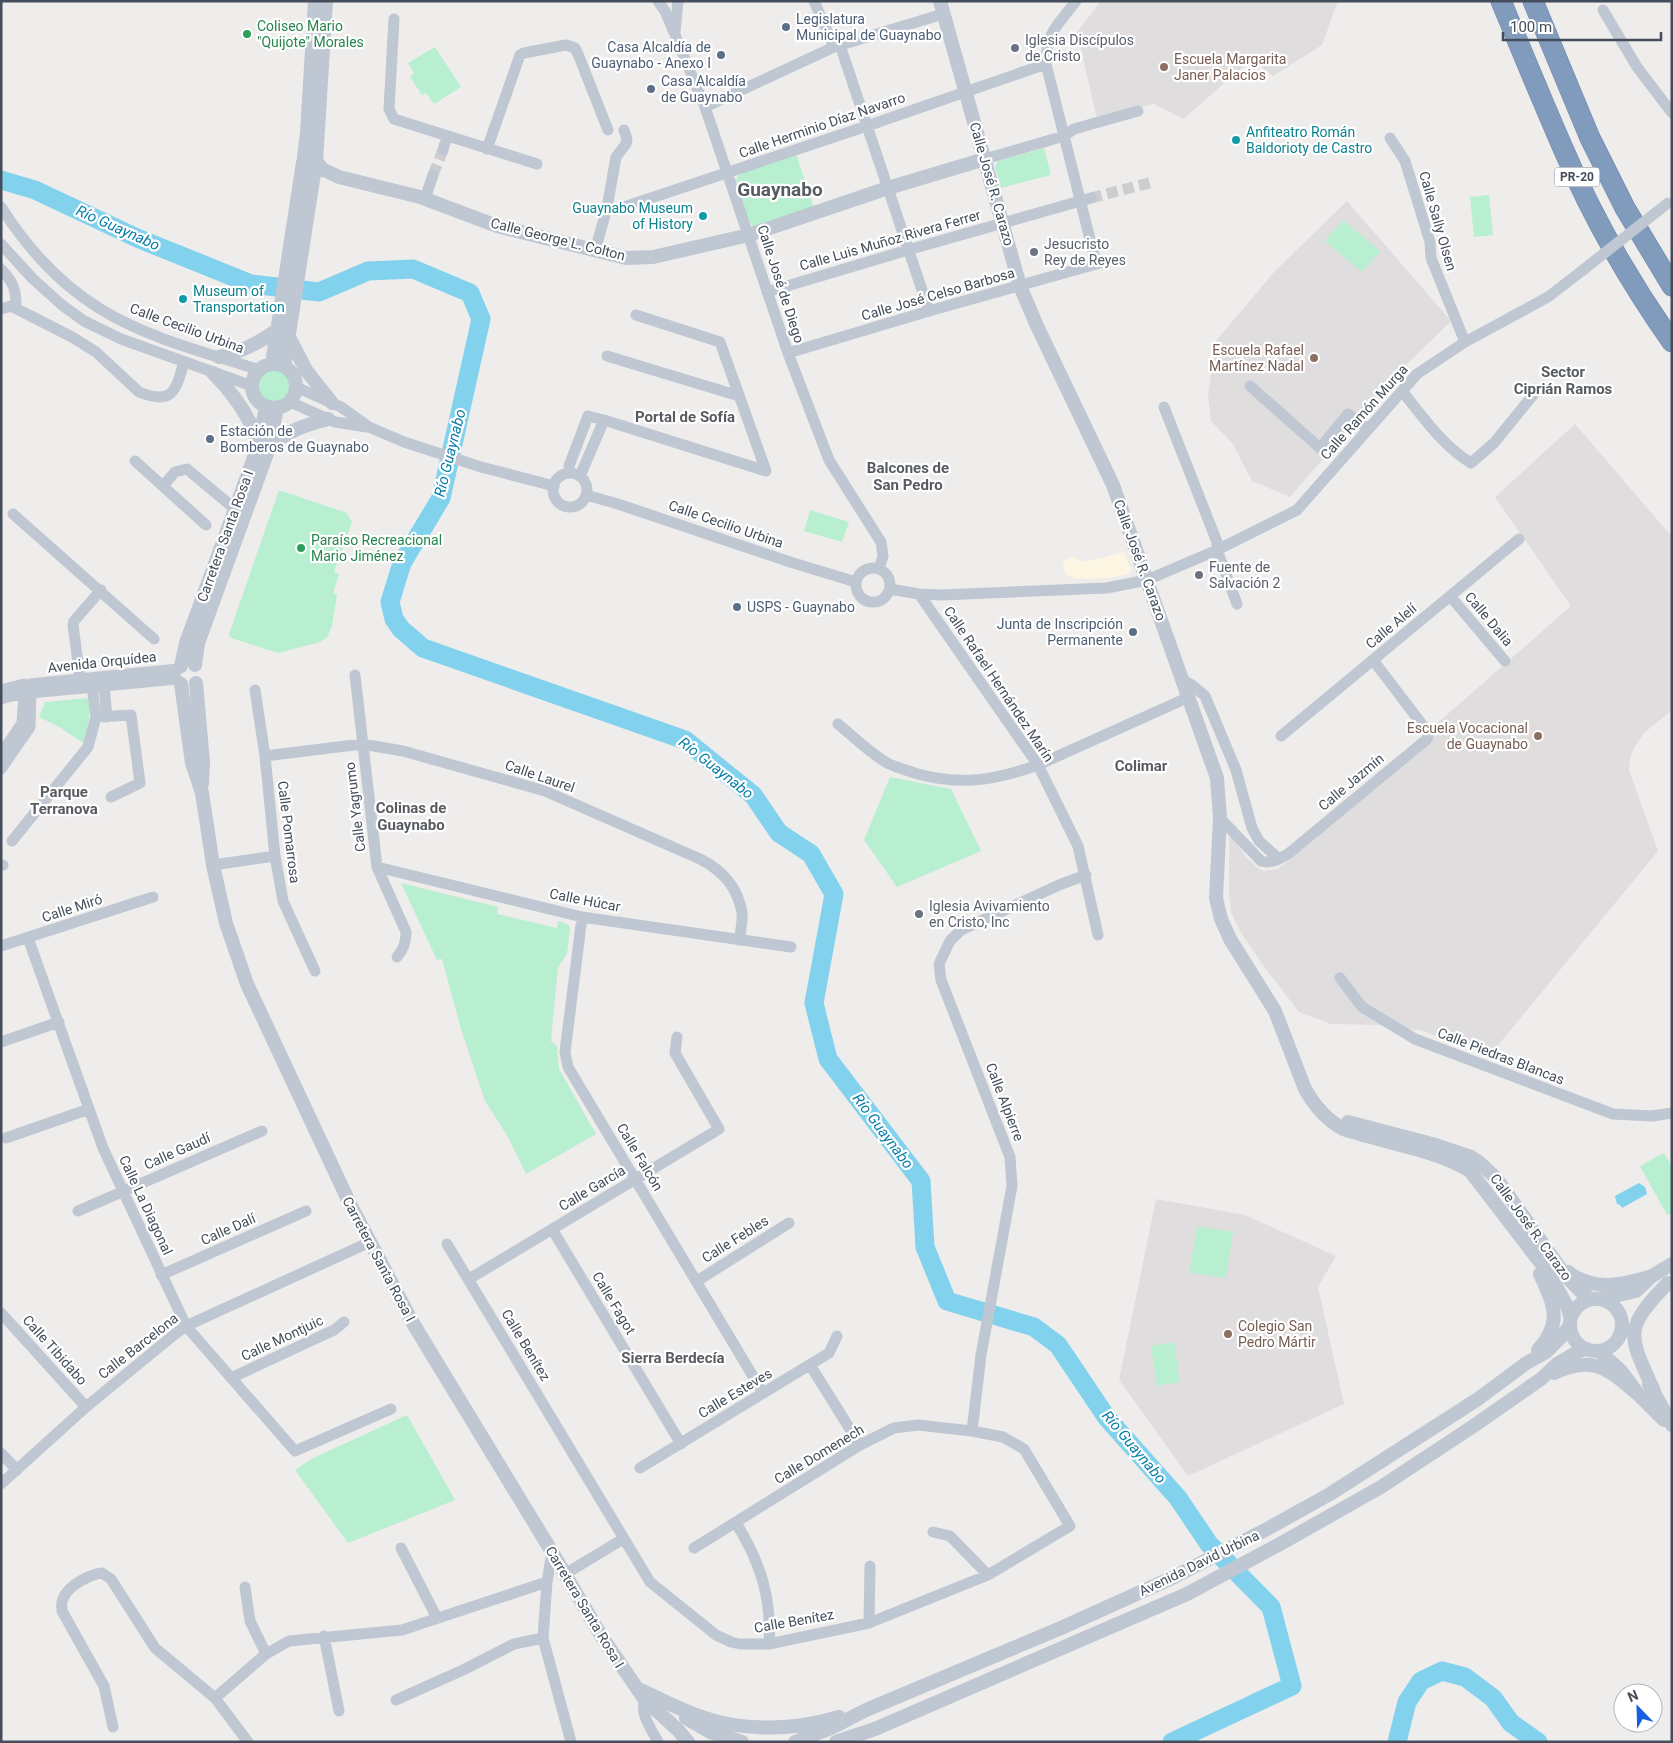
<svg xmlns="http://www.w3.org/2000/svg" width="1673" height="1743" viewBox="0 0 1673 1743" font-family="Roboto,sans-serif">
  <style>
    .commercial { fill: #fcf6e3 }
    .education { fill: #e0ddde }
    .green { fill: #b7efd0 }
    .water { fill: #82d2ee }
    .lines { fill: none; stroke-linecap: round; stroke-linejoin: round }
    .river { stroke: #82d2ee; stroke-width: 19 }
    .minor-tunnel { stroke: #cdcccf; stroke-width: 11; stroke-dasharray: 11 5.5; stroke-linecap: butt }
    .motorway-casing { stroke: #6c86a9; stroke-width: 21 }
    .minor { stroke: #bec7d2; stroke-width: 11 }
    .tertiary { stroke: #bec7d2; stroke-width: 14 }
    .motorway { stroke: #819bbd; stroke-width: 20 }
    .minor-bridge { stroke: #bec7d2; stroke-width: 11 }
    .service-dot { fill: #5c6f8a; stroke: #fff; stroke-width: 2 }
    .leisure-dot { fill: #2e9e5b; stroke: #fff; stroke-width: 2 }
    .worship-dot { fill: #6b7280; stroke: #fff; stroke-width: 2 }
    .education-dot { fill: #8d6e63; stroke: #fff; stroke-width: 2 }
    .culture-dot { fill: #0f9aa8; stroke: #fff; stroke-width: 2 }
    .labels { text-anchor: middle; stroke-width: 4.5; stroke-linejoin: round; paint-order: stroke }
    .shield { fill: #fff; stroke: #7c838c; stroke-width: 1 }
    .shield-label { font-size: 12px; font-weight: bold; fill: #444e5a }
    .service-label { font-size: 14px; fill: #4e5e75; stroke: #fff; text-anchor: start }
    .leisure-label { font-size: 14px; fill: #27864d; stroke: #fff; text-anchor: start }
    .worship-label { font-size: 14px; fill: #5b616d; stroke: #fff; text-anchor: start }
    .education-label { font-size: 14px; fill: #785e54; stroke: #fff; text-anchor: start }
    .street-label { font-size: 14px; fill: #444e5a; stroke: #fff }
    .culture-label { font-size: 14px; fill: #0d838f; stroke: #fff; text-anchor: start }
    .water-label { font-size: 15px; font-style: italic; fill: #077ea9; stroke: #fff }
    .neighbourhood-label { font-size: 15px; font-weight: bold; fill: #585c61; stroke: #fff }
    .district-label { font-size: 19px; font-weight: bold; fill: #585c61; stroke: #fff }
  </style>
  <rect width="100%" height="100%" fill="#efecec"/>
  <!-- commercial -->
  <path class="commercial" d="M1124 552 1131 570 1128 574 1111 578 1084 579 1072 578 1065 573 1063 561 1075 557 1080 562 1101 558Z"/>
  <!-- education -->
  <path class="education" d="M1101 1H1338L1322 45 1273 76 1252 59 1183 119 1153 104 1097 119 1077 32Z
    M1347 201 1451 321 1399 372 1290 497 1252 481 1233 444 1211 421 1208 396 1216 341 1274 272Z
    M1575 424 1672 537V710L1644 733 1634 748 1630 759 1629 770 1658 851 1490 1055 1423 1031 1381 1025 1331 1024 1299 1012 1266 969 1241 933 1231 912 1229 890V837L1232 834 1246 857 1259 869 1265 871 1277 869 1283 865 1426 747 1433 739 1434 726 1571 606 1495 497Z
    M1156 1199 1245 1215 1336 1256 1318 1287 1344 1404 1188 1476 1119 1380Z"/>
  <!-- green -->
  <path class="green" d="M435 47 461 87 434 104 426 93 422 95 410 77 414 73 408 63Z
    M1044 148 1051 175 1001 188 995 167 998 161Z
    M796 154 814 208 755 227C745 222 740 192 736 180L739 174Z
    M1489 195 1493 235 1474 237 1470 197Z
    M1343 220 1380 251 1362 272 1325 241Z
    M256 386a19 19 0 1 1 38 0a19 19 0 1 1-38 0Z
    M279 490 347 513 352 522 334 572 339 574 333 593 337 595 332 626 327 637 320 642 278 653 231 638 229 634Z
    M810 510 849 522 842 542 804 531Z
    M88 698 90 712 85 744 59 727 39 717 45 702Z
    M890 777 951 789 981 851 897 887 864 840Z
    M401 883 498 907 497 914 557 928 558 921 569 925 570 929 567 954 558 967 551 1041 557 1046 559 1069 596 1134 526 1174 508 1137 485 1101 461 1029 442 959 437 960Z
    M1664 1153 1672 1167V1213L1667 1215 1640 1166Z
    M1197 1226 1233 1232 1226 1278 1189 1273Z
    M1174 1342 1180 1382 1157 1386 1151 1346Z
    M407 1415 455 1500 348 1543 295 1470 311 1459Z"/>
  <!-- water -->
  <path class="water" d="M1639 1183 1645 1187 1647 1194 1622 1208 1620 1205 1617 1204 1615 1196Z"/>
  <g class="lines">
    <!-- river -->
    <path class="river" d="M1 180 35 190 137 238 251 284 319 292 368 271 413 269 470 293 481 319 441 498 402 563 390 602 394 619 401 629 423 648 685 740 753 795 779 833 811 854 834 894 814 1003 828 1059 921 1181 925 1247 947 1301 1034 1327 1058 1345 1107 1418 1178 1498 1209 1544 1271 1607 1292 1686 1172 1742
      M1397 1742 1407 1702 1421 1681 1442 1671 1465 1677 1493 1698 1511 1723 1538 1742"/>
    <!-- minor-tunnel -->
    <path class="minor-tunnel" d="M433 175 443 150
      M1091 198 1153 182"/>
    <!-- motorway casing -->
    <g class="motorway-casing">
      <path id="motorway" d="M1501 1C1521 49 1541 98 1562 146 1591 214 1629 281 1672 342
        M1533 1 1590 138 1625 208 1672 286"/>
    </g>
    <!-- minor -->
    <path class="minor" d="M658 1 665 11 705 107 788 353 829 460 881 542 883 556 879 569
      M814 1 834 47
      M1076 1C1058 25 1046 32 1046 64L1096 263
      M1603 10 1637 67 1672 113
      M394 19 389 109 394 119 537 164
      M675 33 678 1
      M840 45 929 311
      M705 107 834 47 943 14
      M1390 138 1405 161 1430 242 1431 258 1465 342
      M487 149 520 55 524 53 566 45 575 48 578 54 608 130
      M443 150 447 136
      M985 159 1064 136 1074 129 1138 111
      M425 199 433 175
      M1 207C27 248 61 285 102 310 150 339 207 353 260 370
      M607 208 615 210 867 126 1046 64
      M1 244 33 279 62 305 84 321 121 339 252 386
      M595 251 607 208 616 157 626 144 627 139 624 130
      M1 269C14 283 16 289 16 308
      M767 292 908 250 1091 198
      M1 309 11 306 72 337 96 352 139 392C173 406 176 390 184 362
      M788 353 929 311 1107 261
      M607 356 739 396
      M1250 386 1320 448 1348 414 1368 429
      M296 387 341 407 369 427 404 442 481 467 554 486
      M1402 391C1423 417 1442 445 1471 463L1494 443 1533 395
      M290 402 335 422 367 427
      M1164 407 1217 542V550L1237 604
      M135 461 206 525
      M570 473 569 466 588 416 604 420 766 471 720 342 636 315
      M553 490a17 17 0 1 1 34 0a17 17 0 1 1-34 0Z
      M580 476 604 420
      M163 486 175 472 187 469 235 509
      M586 495 618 504 790 562 856 582
      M13 514 154 639
      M856 585a17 17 0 1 1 34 0a17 17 0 1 1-34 0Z
      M890 589 919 594 942 595 1107 588 1147 580 1217 550 1297 510 1417 374 1465 342 1548 297 1583 270
      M919 594 1038 765 1078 846 1098 935
      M1450 596 1505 661
      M355 675 377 867 406 932C406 942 404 949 397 957
      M80 678 73 625 74 621 101 590
      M1183 680 1192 685 1205 696 1236 770 1252 828 1259 841 1279 859
      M30 684 178 669
      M104 685 107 717
      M1 690 24 684
      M255 690 265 756 275 856 283 901 315 971
      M1 699 24 693 22 723 1 754
      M96 717 131 715 140 783 111 797
      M838 724C854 737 871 754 889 764 898 768 909 771 918 774 962 786 995 780 1038 765L1189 697
      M1281 736 1519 539
      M265 756 362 744 403 751 545 791 700 859C722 870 738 887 742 913 743 921 740 931 740 940
      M1 769 30 727 31 693 177 679
      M1220 818 1261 861C1271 864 1279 859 1288 854L1426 740C1430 735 1427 732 1424 727L1373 660
      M12 841 88 747 96 717 92 686
      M1 865H3
      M213 865 275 856
      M377 867 582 917 791 947
      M582 917 565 1052 568 1067 763 1393
      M28 938 103 1148 186 1326 295 1451 391 1409
      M1 946 153 897
      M1340 978 1362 1007 1415 1039 1613 1114 1652 1116 1672 1113
      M1 1042 59 1022
      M6 1138 89 1109
      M78 1211 262 1131
      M552 1229 681 1444
      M447 1244 650 1582 716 1635 731 1642 740 1644H769L869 1623 988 1575 1070 1526 1024 1449 1003 1437 972 1431 918 1425 894 1428 860 1445 694 1548
      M161 1275 306 1211
      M469 1279 719 1129 675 1053 677 1037
      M697 1281 789 1223
      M1 1313 86 1407
      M810 1365 860 1445
      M231 1378 334 1330 344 1322
      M972 1431 981 1355 1012 1186 1010 1157 941 980 939 964 950 941 961 930 1059 885 1086 875
      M1 1453 17 1470
      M640 1468 829 1353 837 1336
      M1 1484 86 1407 175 1334 186 1326 370 1242
      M736 1523C760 1561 772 1598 769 1644
      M933 1532 950 1536 988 1575
      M401 1548 437 1618
      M552 1552 547 1582 543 1638 571 1742
      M565 1574 623 1539
      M245 1587 250 1621 266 1654
      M869 1623 870 1566
      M324 1636 339 1711
      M215 1698 248 1742
      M396 1700 463 1670 514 1644 543 1638
      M645 1700C639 1713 652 1730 658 1742
      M113 1727 104 1686 62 1611C62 1608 61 1602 63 1599 68 1585 89 1575 102 1573L111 1579 155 1648 215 1698 266 1654 289 1641 402 1630 547 1582"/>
    <!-- tertiary -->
    <path class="tertiary" d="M940 1 1020 286 1037 326 1113 485 1217 778 1220 818 1216 898 1221 919 1230 939 1275 1011 1305 1089C1314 1105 1327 1120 1343 1129 1381 1142 1438 1150 1470 1171L1550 1275 1567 1306 1571 1318
      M304 157 307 132 315 1
      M316 161 322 169 339 177 420 197 497 226 626 258 653 257 749 235 888 188 985 159
      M289 337 306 370 332 403
      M219 357C241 352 259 343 277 330
      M252 386a22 22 0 1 1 44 0a22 22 0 1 1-44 0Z
      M272 364 303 162
      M284 366 316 161 326 1
      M213 373C234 394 249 415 259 443
      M269 448C286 431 305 425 328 419
      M195 665 198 643 269 448 277 408
      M181 666 186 643 259 444 266 406
      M196 683 203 762 202 784
      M181 684 192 763 202 793 213 865 226 923 247 984 350 1204 414 1325 552 1552 602 1637 645 1700 678 1730 688 1742
      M1348 1122 1432 1144 1471 1157 1480 1163 1496 1178 1565 1275 1583 1294 1592 1299
      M1568 1272C1594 1292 1623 1285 1652 1276
      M1570 1325a26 26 0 1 1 52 0a26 26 0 1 1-52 0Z
      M1601 1299 1636 1291 1652 1276 1672 1264
      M1538 1350C1563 1322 1554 1305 1540 1274
      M1599 1351 1621 1371 1639 1395 1664 1420
      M1554 1373C1594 1354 1609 1370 1639 1395
      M1649 1384 1672 1425
      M1654 1391C1629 1335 1622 1330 1668 1283
      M638 1689C659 1698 680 1710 702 1717 745 1732 796 1730 839 1717
      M686 1718 710 1732 742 1742
      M795 1742 831 1728 866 1710 1061 1628 1174 1577 1267 1529 1330 1494 1478 1399 1525 1364 1546 1352 1561 1337 1570 1326
      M836 1742 875 1729 1187 1594 1280 1544 1381 1487 1472 1427 1541 1379 1557 1364 1579 1351 1587 1349"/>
    <!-- motorway -->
    <use href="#motorway" class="motorway"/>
    <!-- minor-bridge -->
    <path class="minor-bridge" d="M1583 270 1668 203"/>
  </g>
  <!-- markers -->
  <g class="service-dot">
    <circle cx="786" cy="27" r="5"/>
    <circle cx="721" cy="55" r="5"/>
    <circle cx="651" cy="89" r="5"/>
    <circle cx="210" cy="439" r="5"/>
    <circle cx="737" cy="607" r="5"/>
    <circle cx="1133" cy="632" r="5"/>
  </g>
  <g class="leisure-dot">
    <circle cx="247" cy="34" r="5"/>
    <circle cx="301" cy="548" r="5"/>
  </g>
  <g class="worship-dot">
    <circle cx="1015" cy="48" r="5"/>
    <circle cx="1034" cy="252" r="5"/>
    <circle cx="1199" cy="575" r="5"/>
    <circle cx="919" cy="914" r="5"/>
  </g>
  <g class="education-dot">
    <circle cx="1164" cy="67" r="5"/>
    <circle cx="1314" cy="358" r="5"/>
    <circle cx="1538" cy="736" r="5"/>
    <circle cx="1228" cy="1334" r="5"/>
  </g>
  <g class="culture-dot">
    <circle cx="1236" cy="140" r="5"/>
    <circle cx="703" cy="216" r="5"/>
    <circle cx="183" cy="299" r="5"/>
  </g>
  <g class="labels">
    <!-- shield labels -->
    <rect class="shield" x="1554.5" y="167.5" width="45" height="19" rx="4"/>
    <g class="shield-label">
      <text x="1577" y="181">PR-20</text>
    </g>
    <!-- service labels -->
    <g class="service-label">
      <text x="796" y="24">Legislatura<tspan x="796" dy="16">Municipal de Guaynabo</tspan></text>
      <text x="711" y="52" text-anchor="end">Casa Alcaldía de<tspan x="711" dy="16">Guaynabo - Anexo I</tspan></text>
      <text x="661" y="86">Casa Alcaldía<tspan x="661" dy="16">de Guaynabo</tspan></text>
      <text x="220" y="436">Estación de<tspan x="220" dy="16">Bomberos de Guaynabo</tspan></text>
      <text x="747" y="612">USPS - Guaynabo</text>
      <text x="1123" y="629" text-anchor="end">Junta de Inscripción<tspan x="1123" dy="16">Permanente</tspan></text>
    </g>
    <!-- leisure labels -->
    <g class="leisure-label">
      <text x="257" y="31">Coliseo Mario<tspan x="257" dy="16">"Quijote" Morales</tspan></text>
      <text x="311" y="545">Paraíso Recreacional<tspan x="311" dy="16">Mario Jiménez</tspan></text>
    </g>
    <!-- worship labels -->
    <g class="worship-label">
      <text x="1025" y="45">Iglesia Discípulos<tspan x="1025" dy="16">de Cristo</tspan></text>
      <text x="1044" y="249">Jesucristo<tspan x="1044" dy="16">Rey de Reyes</tspan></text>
      <text x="1209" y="572">Fuente de<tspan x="1209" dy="16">Salvación 2</tspan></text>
      <text x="929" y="911">Iglesia Avivamiento<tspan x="929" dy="16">en Cristo, Inc</tspan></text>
    </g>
    <!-- education labels -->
    <g class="education-label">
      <text x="1174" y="64">Escuela Margarita<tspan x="1174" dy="16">Janer Palacios</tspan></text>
      <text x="1304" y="355" text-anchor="end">Escuela Rafael<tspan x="1304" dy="16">Martínez Nadal</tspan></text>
      <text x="1528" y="733" text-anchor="end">Escuela Vocacional<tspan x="1528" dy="16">de Guaynabo</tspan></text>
      <text x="1238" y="1331">Colegio San<tspan x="1238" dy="16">Pedro Mártir</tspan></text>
    </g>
    <!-- street labels -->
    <g class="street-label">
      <text transform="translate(822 125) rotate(-19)" y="5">Calle Herminio Díaz Navarro</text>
      <text transform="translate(992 184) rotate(74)" y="5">Calle José R. Carazo</text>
      <text transform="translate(1438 221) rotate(74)" y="5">Calle Sally Olsen</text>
      <text transform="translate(558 239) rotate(14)" y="5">Calle George L. Colton</text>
      <text transform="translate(890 240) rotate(-16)" y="5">Calle Luis Muñoz Rivera Ferrer</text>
      <text transform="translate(781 284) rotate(72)" y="5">Calle José de Diego</text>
      <text transform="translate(938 294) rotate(-16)" y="5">Calle José Celso Barbosa</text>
      <text transform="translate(187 328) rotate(20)" y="5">Calle Cecilio Urbina</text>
      <text transform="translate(1364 412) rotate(-48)" y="5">Calle Ramón Murga</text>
      <text transform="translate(726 524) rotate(19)" y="5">Calle Cecilio Urbina</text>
      <text transform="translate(225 536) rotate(-70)" y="5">Carretera Santa Rosa I</text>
      <text transform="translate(1140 560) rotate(70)" y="5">Calle José R. Carazo</text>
      <text transform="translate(1489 619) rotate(50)" y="5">Calle Dalia</text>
      <text transform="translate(1391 626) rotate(-40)" y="5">Calle Alelí</text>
      <text transform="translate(102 662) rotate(-6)" y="5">Avenida Orquídea</text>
      <text transform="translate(999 684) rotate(56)" y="5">Calle Rafael Hernández Marín</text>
      <text transform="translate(540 776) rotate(19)" y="5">Calle Laurel</text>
      <text transform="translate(1351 782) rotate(-40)" y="5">Calle Jazmín</text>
      <text transform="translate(355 807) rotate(-97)" y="5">Calle Yagrumo</text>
      <text transform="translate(289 832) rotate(83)" y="5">Calle Pomarrosa</text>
      <text transform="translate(585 900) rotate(11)" y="5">Calle Húcar</text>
      <text transform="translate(72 908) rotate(-18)" y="5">Calle Miró</text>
      <text transform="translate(1501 1056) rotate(21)" y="5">Calle Piedras Blancas</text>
      <text transform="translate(1005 1102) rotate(69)" y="5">Calle Alpierre</text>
      <text transform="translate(177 1151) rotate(-24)" y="5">Calle Gaudí</text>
      <text transform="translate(640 1157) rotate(59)" y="5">Calle Falcón</text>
      <text transform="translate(592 1188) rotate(-31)" y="5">Calle García</text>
      <text transform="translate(146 1205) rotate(65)" y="5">Calle La Diagonal</text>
      <text transform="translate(1531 1227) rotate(54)" y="5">Calle José R. Carazo</text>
      <text transform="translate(228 1229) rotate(-24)" y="5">Calle Dalí</text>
      <text transform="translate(735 1239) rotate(-32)" y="5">Calle Febles</text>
      <text transform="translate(379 1259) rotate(62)" y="5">Carretera Santa Rosa I</text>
      <text transform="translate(614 1303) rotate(59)" y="5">Calle Fagot</text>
      <text transform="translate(282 1338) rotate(-25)" y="5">Calle Montjuic</text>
      <text transform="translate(526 1345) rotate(59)" y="5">Calle Benítez</text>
      <text transform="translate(138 1346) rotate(-38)" y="5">Calle Barcelona</text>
      <text transform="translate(55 1350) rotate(48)" y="5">Calle Tibidabo</text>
      <text transform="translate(735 1393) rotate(-31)" y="5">Calle Esteves</text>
      <text transform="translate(819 1454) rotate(-31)" y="5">Calle Domenech</text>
      <text transform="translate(1199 1563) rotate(-26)" y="5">Avenida David Urbina</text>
      <text transform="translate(585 1607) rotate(59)" y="5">Carretera Santa Rosa I</text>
      <text transform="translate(794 1621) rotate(-10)" y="5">Calle Benítez</text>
    </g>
    <!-- culture labels -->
    <g class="culture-label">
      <text x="1246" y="137">Anfiteatro Román<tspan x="1246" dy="16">Baldorioty de Castro</tspan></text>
      <text x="693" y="213" text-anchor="end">Guaynabo Museum<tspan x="693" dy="16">of History</tspan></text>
      <text x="193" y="296">Museum of<tspan x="193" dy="16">Transportation</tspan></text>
    </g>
    <!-- water labels -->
    <g class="water-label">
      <text transform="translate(118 228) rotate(24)" y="5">Río Guaynabo</text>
      <text transform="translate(450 453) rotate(-76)" y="5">Río Guaynabo</text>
      <text transform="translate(716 768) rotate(38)" y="5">Río Guaynabo</text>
      <text transform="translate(883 1131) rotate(53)" y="5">Río Guaynabo</text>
      <text transform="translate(1134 1447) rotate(50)" y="5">Río Guaynabo</text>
    </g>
    <!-- neighbourhood labels -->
    <g class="neighbourhood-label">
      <text x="1563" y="377">Sector<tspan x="1563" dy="17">Ciprián Ramos</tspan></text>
      <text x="685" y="422">Portal de Sofía</text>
      <text x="908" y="473">Balcones de<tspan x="908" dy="17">San Pedro</tspan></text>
      <text x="1141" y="771">Colimar</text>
      <text x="64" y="797">Parque<tspan x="64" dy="17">Terranova</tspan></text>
      <text x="411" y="813">Colinas de<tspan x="411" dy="17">Guaynabo</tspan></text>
      <text x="673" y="1363">Sierra Berdecía</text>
    </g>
    <!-- district labels -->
    <g class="district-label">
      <text x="780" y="196">Guaynabo</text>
    </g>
  </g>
  <!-- border -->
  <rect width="1673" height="1743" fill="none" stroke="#444e5a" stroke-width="5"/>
  <!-- north arrow -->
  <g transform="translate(1638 1708) rotate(337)"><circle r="24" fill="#ffffff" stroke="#b4b8bd"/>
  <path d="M0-4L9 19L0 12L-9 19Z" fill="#1361e2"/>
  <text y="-8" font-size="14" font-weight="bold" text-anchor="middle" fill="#444e5a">N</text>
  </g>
  <!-- scale -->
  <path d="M1503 32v8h158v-8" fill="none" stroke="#444e5a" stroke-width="2.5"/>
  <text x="1510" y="32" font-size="15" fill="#444e5a" stroke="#ffffff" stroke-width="4" paint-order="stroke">100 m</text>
</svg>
